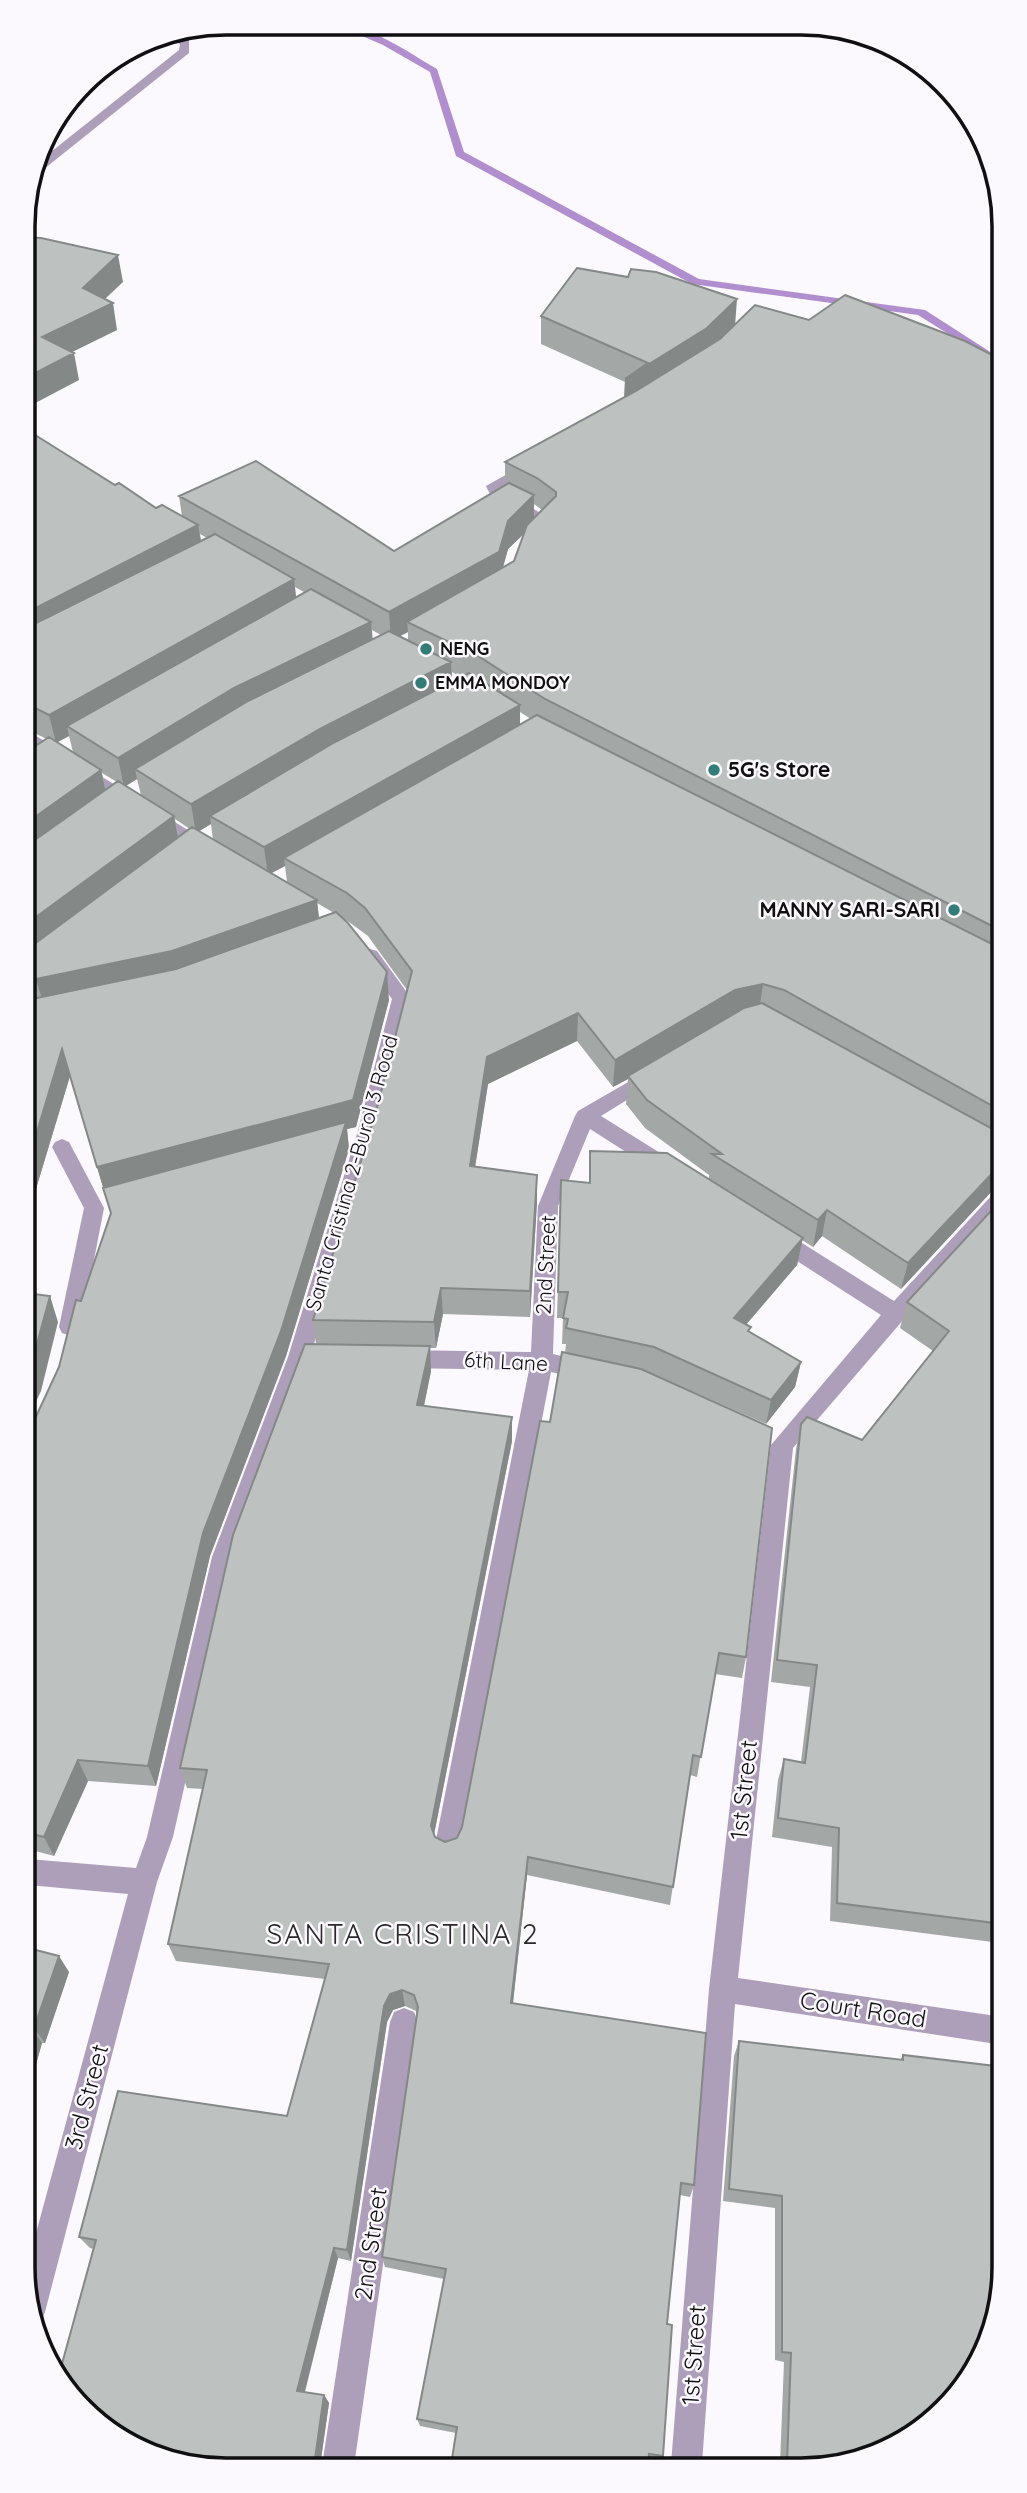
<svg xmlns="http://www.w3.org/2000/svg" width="1027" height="2493" viewBox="0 0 1027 2493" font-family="Quicksand,sans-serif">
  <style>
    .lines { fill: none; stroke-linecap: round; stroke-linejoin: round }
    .stream { fill: #b18ece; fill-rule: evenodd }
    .minor { fill: #ad9eba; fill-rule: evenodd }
    .wall { fill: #a3a7a6; fill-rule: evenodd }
    .shaded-wall { fill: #848887 }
    .building { fill: #bdc2c1; stroke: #848887; stroke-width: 2 }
    .poi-dot { fill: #347c77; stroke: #fbf9fd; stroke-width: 2.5 }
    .labels { text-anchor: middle; stroke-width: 5; stroke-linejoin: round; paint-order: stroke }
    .far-poi-label { font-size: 18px; font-weight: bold; fill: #100f11; stroke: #fbf9fd; text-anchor: start }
    .poi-label { font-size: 21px; font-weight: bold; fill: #100f11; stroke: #fbf9fd; text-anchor: start }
    .street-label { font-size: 21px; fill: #100f11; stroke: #fbf9fd }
    .near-street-label { font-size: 24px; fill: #100f11; stroke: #fbf9fd }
    .near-neighbourhood-label { font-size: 28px; letter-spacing: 2px; fill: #2a282b; stroke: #fbf9fd }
    .rim { fill: none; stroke: #100f11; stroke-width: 3.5 }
  </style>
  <rect width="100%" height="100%" fill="#fbf9fd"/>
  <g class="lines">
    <!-- stream -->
    <path class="stream" d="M332 23C369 24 406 51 437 69L464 152 699 279 925 310 995 355 985 357 918 315 692 284 456 156 430 72 383 45Z"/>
    <!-- minor -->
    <path class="minor" d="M170 34 189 40V53L39 173H34L37 163 179 50 180 44 158 36Z
      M529 462 534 463 536 466 534 469 501 488 513 498 552 519 554 522C550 529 544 536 536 538L528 533 538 523C519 513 494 507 486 486Z
      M25 729 212 845 215 849 212 853H200L25 741Z
      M370 949 377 951 411 998 377 1134 310 1357 236 1557 173 1837 157 1882 45 2312 41 2323 33 2326 30 2319 29 2259 128 1894 28 1885V1859L136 1868 147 1837 212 1557 288 1357 357 1134 392 999 361 956 363 951Z
      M649 1070 656 1072 659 1077 656 1082 601 1116 673 1161 676 1167 673 1173 666 1175 659 1173 590 1129 558 1206 553 1354 594 1364 597 1371 594 1378 586 1380 551 1372 461 1845 457 1854 448 1858 439 1854 435 1845 529 1370 402 1368 394 1365 391 1359 394 1353 402 1350 531 1352 538 1206 575 1116 578 1111Z
      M62 1139 69 1142 104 1208 81 1327 78 1333 70 1336 62 1333 59 1327 84 1208 52 1147 55 1142Z
      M1001 1191V1213L904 1319 793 1448 738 1978 1003 2017V2045L735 2004 702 2464H671L709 1989 771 1445 881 1315 769 1243 766 1237 769 1231 776 1229 783 1231 894 1301 994 1193Z
      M404 2008 414 2012 418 2022 354 2466H322L390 2022 394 2012Z"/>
  </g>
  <!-- wall -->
  <path class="wall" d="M541 316 735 324 809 320 998 358 1001 1189 992 1191 901 1289 822 1236 813 1247 802 1240 797 1265 746 1325 750 1333 801 1362 795 1387 766 1424 651 1373 646 1372 746 1657 742 1678 715 1674 697 1777 690 1775 670 1905 527 1875 513 2004 694 2185 690 2197 680 2195 667 2324 663 2456 659 2462 456 2433 420 2426 417 2419 444 2279 385 2267 382 2257 417 2014 416 2011 405 2006 393 2010 387 2022 351 2261 338 2258 305 2392 324 2395 329 2403 320 2466 94 2249 90 2248 79 2237 287 2116 325 1979 176 1961 168 1944 203 1789 187 1788 180 1768 316 1344 313 1320 377 1108 407 990 368 936 349 922 342 917 389 1000 356 1127 347 1129 349 1149 286 1356 210 1556 156 1786 88 1781 54 1856 28 1849 27 1436 59 1367 111 1214 70 1076 26 1222 24 428 115 485 156 508 182 516 179 496 394 551 505 485V462L624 398 625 382 541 344ZM534 504 542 510 534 519ZM525 533 514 561 503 568 508 549ZM200 534 207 538 201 541ZM295 587 304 592 296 597ZM372 630 381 635 373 640ZM408 632V641L399 636ZM452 672 461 677 452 681ZM520 712 531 719 520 725ZM34 733 47 739 37 745ZM69 736 73 752 57 742ZM102 773 117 782 106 790ZM137 779 141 795 126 786ZM175 819 190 829 178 838ZM211 824 213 840 199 831ZM285 866 287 882 271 873ZM317 903 334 913 319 918ZM577 1041 613 1087 628 1079 626 1104 645 1128 709 1175V1179L590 1151 589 1183 561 1180 557 1318H563L562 1344H566L565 1353 462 1827 457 1838 445 1842 435 1837 434 1835 512 1441V1417L424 1406 431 1371 430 1348H436L443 1314 530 1317 537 1202 475 1167 488 1084Z
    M1001 1200 1003 1938 1000 1943 830 1921 832 1847 772 1837 778 1780 784 1759 801 1762 810 1687 771 1682 796 1449 801 1424 862 1440 933 1351 900 1328 907 1302Z
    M28 1948 69 1972 45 2043H42L29 2089Z
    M739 2041 900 2060 903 2055 853 2463 780 2464 784 2362 775 2360V2208L723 2201 734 2056Z"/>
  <!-- shaded-wall -->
  <path class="shaded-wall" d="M118 255 123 282 89 314 113 303 117 330 48 364 42 337 83 288Z
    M737 299 735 326 704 356 624 407 625 379Z
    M74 353 79 380 24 409V379Z
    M534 495V524L508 549 499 580 407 622 408 632 391 641 389 612Z
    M198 525 203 553 25 645 24 614Z
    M294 579 297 607 67 726 69 736 56 743 49 715Z
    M371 622 373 651 135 769 137 779 124 787 118 758 234 688Z
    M451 662 452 691 210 816 211 824 196 833 191 804 320 729Z
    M520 705V734L284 858 285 866 268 875 264 847Z
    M33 726 39 754 25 765V732Z
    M101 770 107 798 25 857V824Z
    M174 816 179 844 25 958V925Z
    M317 900 320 927 177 978 44 1006 36 979Z
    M387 972 389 1000 356 1127 347 1129 349 1149 286 1356 210 1556 156 1786 148 1766 203 1533 344 1130 105 1194 97 1167Z
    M763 984 759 1011 628 1076V1079L613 1087 615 1060 735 990Z
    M578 1013 577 1041 488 1084 471 1193 470 1166 487 1057Z
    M62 1049 70 1076 26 1222V1168Z
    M1000 1165V1188L992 1191 901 1289 908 1263Z
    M537 1175V1202L530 1317V1291Z
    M827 1210 822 1236 813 1247 818 1220Z
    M803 1238 797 1265 730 1343 734 1318Z
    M441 1288 443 1314 436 1348 434 1322Z
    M50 1296 58 1322 41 1391 27 1421V1376Z
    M430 1346 431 1371 419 1429 417 1405Z
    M801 1362 795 1387 766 1424 771 1400Z
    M512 1417V1441L432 1844 431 1826Z
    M78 1760 88 1781 54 1856 44 1837Z
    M528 1857 527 1875 511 2019V2003Z
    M59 1956 69 1972 45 2043 34 2028Z
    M402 1990 405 2006 393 2010 387 2022 351 2261 347 2250 384 2006 390 1994Z
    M31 2027 42 2043 29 2089V2034Z
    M334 2248 338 2258 303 2398 297 2391Z
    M324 2395 329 2403 320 2466H314Z"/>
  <!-- building -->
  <path class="building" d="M23 237 41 238 118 255 83 288 113 303 42 337 74 353 24 379Z
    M577 268 628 277 631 269 656 272 737 299 707 328 625 379 648 363 541 316Z
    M845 295 965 341 998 358 1000 930 545 699 478 656 407 622 514 561 527 525 556 496V492L537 478 505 462 636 391 720 339 755 305 809 320Z
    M24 428 115 485 119 483 156 508 162 505 198 525 24 614Z
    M256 461 394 551 509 483 534 495 508 521 499 552 389 612 179 496Z
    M215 534 294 579 49 715 25 703 24 629Z
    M311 589 371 622 234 688 118 758 67 726Z
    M389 631 451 662 320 729 191 804 135 769 248 701Z
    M469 673 520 705 264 847 210 816 335 742Z
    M537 715 1000 948V1110L784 990 763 984 735 990 615 1060 578 1013 487 1057 470 1166 537 1175 530 1291 441 1288 434 1322 313 1320 377 1108 412 971 365 908 347 893 284 858Z
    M25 721 33 726 25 732Z
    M49 737 101 770 25 824V753Z
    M118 781 174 816 25 925V847Z
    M192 827 317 900 172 951 36 979 26 978 25 951Z
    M336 912 347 922 387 972 353 1100 97 1167 62 1049 26 1168V997L37 998 176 969Z
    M762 1003 1000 1133V1165L908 1263 827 1210 818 1220 712 1154H722L647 1100 628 1076 744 1008Z
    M346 1122 281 1331 203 1533 148 1766 78 1760 44 1837 28 1833 27 1436 59 1367 76 1300 81 1301 111 1213 103 1188Z
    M590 1151 667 1153 803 1238 734 1318 751 1327 748 1331 801 1362 771 1400 654 1347 566 1328 568 1319 563 1318 568 1292H558L561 1180 590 1183Z
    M1001 1200 1003 1924 837 1903 839 1828 778 1818 784 1759 805 1763 817 1665 777 1660 801 1424 807 1417 862 1440 949 1331 907 1302Z
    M26 1293 50 1296 31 1366 27 1376Z
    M305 1344 430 1346 417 1405 512 1417 431 1826 435 1837 445 1842 457 1838 462 1827 540 1421 550 1422 562 1352 641 1369 772 1428 746 1657 719 1653 701 1757 693 1755 673 1887 528 1857 511 2003 706 2033 694 2185 681 2183 667 2324 672 2325 663 2456 649 2454 648 2464 451 2465 457 2427 417 2419 446 2269 382 2257 418 2007 414 1995 402 1990 390 1994 384 2006 347 2250 334 2248 297 2391 324 2395 314 2466H187L83 2411 60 2371 96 2240 79 2237 118 2091 287 2116 329 1964 168 1944 207 1770 180 1768 233 1535Z
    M28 1948 59 1956 34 2028 31 2027 29 2034Z
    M739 2041 903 2060V2055L1003 2067 1004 2280 989 2344 962 2391 913 2436 853 2463 787 2464 791 2353 782 2352V2196L729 2189Z"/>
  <!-- markers -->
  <g class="poi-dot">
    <circle cx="426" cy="649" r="7"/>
    <circle cx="421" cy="683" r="7"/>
    <circle cx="714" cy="770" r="7"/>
    <circle cx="954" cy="910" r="7"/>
  </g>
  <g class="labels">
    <!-- far-poi labels -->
    <g class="far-poi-label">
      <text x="440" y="655">NENG</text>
      <text x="435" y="689">EMMA MONDOY</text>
    </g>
    <!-- poi labels -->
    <g class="poi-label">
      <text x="728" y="777">5G's Store</text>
      <text x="940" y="917" text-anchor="end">MANNY SARI-SARI</text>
    </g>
    <!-- street labels -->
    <g class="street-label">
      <text transform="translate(352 1173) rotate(-74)" y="7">Santa Cristina 2-Burol 3 Road</text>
      <text transform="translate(546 1265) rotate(-87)" y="7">2nd Street</text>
      <text transform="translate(506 1362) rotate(3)" y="7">6th Lane</text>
    </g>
    <!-- near-street labels -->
    <g class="near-street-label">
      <text transform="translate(744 1790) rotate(-84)" y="8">1st Street</text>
      <text transform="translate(863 2010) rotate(9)" y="8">Court Road</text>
      <text transform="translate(87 2097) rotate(-75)" y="8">3rd Street</text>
      <text transform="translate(371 2244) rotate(-82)" y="8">2nd Street</text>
      <text transform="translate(694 2355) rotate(-86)" y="8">1st Street</text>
    </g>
    <!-- near-neighbourhood labels -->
    <g class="near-neighbourhood-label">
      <text x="403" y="1944">SANTA CRISTINA 2</text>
    </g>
  </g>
  <!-- crop -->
  <path d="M0 0H1027V2493H0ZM226 35H801A191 191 0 0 1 992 226V2267A191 191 0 0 1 801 2458H226A191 191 0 0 1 35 2267V226A191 191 0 0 1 226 35Z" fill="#fbf9fd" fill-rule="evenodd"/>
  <path class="rim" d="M226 35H801A191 191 0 0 1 992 226V2267A191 191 0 0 1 801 2458H226A191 191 0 0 1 35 2267V226A191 191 0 0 1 226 35Z"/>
</svg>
